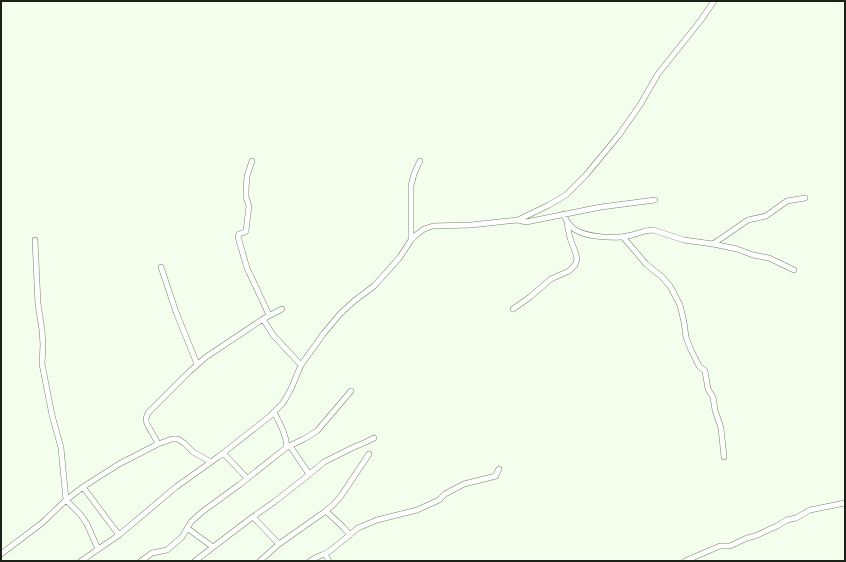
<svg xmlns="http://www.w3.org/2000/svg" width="846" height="562" viewBox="0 0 846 562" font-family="Roboto,sans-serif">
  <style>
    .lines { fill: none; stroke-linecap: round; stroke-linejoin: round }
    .minor-casing { stroke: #738469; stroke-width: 6 }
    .minor { stroke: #fff; stroke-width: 5 }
  </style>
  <rect width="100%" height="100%" fill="#f3feec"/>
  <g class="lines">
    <!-- minor casing -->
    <g class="minor-casing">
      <path id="minor" d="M252 161 247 176 246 189V197L249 206 246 231 245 232 239 234 238 237 247 268 269 315
        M563 214C566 220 569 225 574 229 587 238 617 239 632 235 639 233 646 230 653 230L684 240 713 244 737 249 753 255 769 258 794 270
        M518 220 549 205 566 195 586 175 619 135 640 105 658 74 701 20 714 1
        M623 237 646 264 662 277 670 286 680 305 684 322 686 337 691 350 699 366 705 371 708 389 713 397 715 410 721 428 724 457
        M35 240 38 304 42 330 43 345 42 364 52 415 61 448 66 500 80 514 87 524 98 549
        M411 240V186L414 174 420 161
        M713 244 748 220 766 216 787 201 805 198
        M161 267 176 312 197 364
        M513 309 530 297 551 279 569 271 575 265 577 259 576 254 570 238 567 223
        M263 319 273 335 301 365
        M274 412C280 424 286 434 287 447
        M158 444C156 438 145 423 146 420 146 417 147 415 148 413L189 372 206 357 263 319 282 309
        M290 446 309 474
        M223 453 247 478
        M83 487 119 535
        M326 511 343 527 350 535
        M253 517 279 544
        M187 528 213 547
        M1 554 42 523 66 500 83 487 119 464 158 444 172 439H178L184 443 193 452 211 462 218 457 269 417 283 403 291 389 301 365 324 333 340 314 354 301 374 286 385 274 400 257 411 240 416 235 424 229 433 226 471 225 518 220 526 222 601 207 655 200
        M325 554 329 561
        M81 561 119 535 176 487 211 462
        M141 561 152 553 167 550 182 537 191 522 202 512 239 485 287 447 304 439 317 431 351 391
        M195 561 250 519 274 502 306 477 324 462 352 448 366 442 374 438
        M260 561 279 544 323 513 333 505 341 496 369 454
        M310 561C316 557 323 555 330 551L358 528 377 520 417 510 439 500 445 494 464 484 496 476 497 472 499 469
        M685 561 720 546H730L747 538 755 536 777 526 787 520 796 518 810 510 845 503"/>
    </g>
    <!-- minor -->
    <use href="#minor" class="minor"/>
  </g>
  <!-- border -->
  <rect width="846" height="562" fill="none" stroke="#1b2117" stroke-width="4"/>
</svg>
